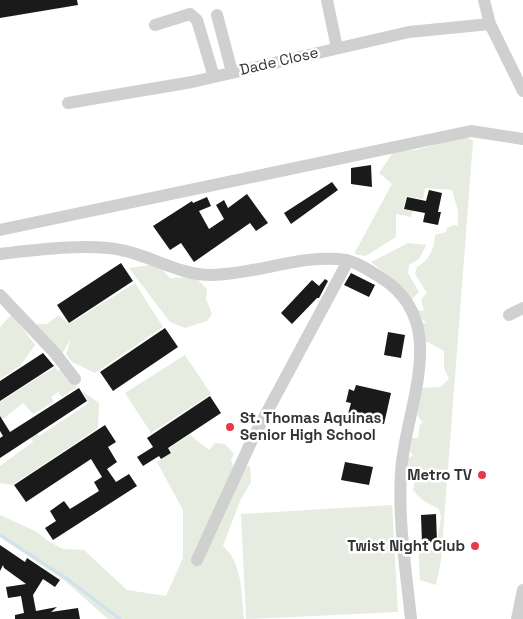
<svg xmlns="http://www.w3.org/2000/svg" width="523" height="619" viewBox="0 0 523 619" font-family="'Space Grotesk',sans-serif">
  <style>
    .green { fill: #e6ecdf }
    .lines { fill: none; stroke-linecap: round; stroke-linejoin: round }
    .stream { stroke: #cfe2ee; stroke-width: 3 }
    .building { fill: #1a1a1a }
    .minor { stroke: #d0d0d0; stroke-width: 12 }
    .poi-dot { fill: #e63946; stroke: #fff; stroke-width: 2 }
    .labels { text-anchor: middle; stroke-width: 5; stroke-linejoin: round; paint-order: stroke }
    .street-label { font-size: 15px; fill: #333; stroke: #fff }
    .poi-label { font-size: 15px; font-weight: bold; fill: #333; stroke: #fff; text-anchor: end }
  </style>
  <rect width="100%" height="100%" fill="#fff"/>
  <!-- green -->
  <path class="green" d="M466 136 473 141 441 560 436 585 420 580 418 544 436 548 441 517 439 509 422 500 413 490 415 479 411 476 412 468 407 466V458L413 456 410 451 412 438H418L420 424 423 423 417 415 421 388 440 387 449 379 444 368V351L420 338 419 323H426L418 314V310L424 311 421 299 427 293 415 274 417 267C430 259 434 250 435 235L446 232 447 228 454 225 458 226V211L452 190 425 188 423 199 406 196 403 209 413 211 411 217 396 214V237L366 256 354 254 392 184 379 173 394 151 416 150Z
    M408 243 426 245 419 259 409 265 408 273 419 292 412 299 392 278 371 262Z
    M157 264 170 278 195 277 207 289 206 299 212 314 207 321 185 328 170 322 129 268Z
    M135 283 163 327 95 373 72 362 66 354 71 339 62 354 28 333 38 324H47L59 315 69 324Z
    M12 314 35 345 20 366 0 379V327Z
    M185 355 211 394 151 433 125 393Z
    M55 367 58 371 65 367 77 387 62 397 58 392 51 397 54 402 33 414 23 403 0 421V402Z
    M82 391 99 403 98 428 12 485 0 483V466L33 442 26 428 33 424 39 436 89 403Z
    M190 435 209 450 215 443 225 444 234 454 231 460 234 468 250 466 251 482 240 501 223 546C243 564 241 593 244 619H108L65 581 0 537V515L37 532 48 541 63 549 84 550 127 590 166 596 183 558V510L157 462 172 453 169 448Z
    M392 505 398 612 246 619 241 514Z"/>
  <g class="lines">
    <!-- stream -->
    <path class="stream" d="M0 535 66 578 120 619"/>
  </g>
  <!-- building -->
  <path class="building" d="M0 0H77L78 5 0 18Z
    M371 165 372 187 351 184V168Z
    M332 182 338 190 291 224 284 213Z
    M429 190 442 193 438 212H441L438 225 423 222 425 213 404 209 407 197 426 201Z
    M247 194 268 223 256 231 250 223 194 262 181 243 170 250 153 226 192 201 193 203 207 197 211 206 199 211 209 229 224 219 216 205 224 200 228 208Z
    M121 263 133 281 69 323 57 305Z
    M351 273 375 285 369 297 344 285Z
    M325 279 328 281 319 298H317L292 324 281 313 312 280 319 286Z
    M165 328 178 347 113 391 100 372Z
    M388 332 405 335 401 358 384 355Z
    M43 353 54 366 0 401V381Z
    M356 385 391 393 384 424 348 414 351 403 346 402 349 389 354 391Z
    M79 388 87 401 0 458V438L3 436 0 431V416L10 432Z
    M210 396 221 413 168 448 171 453 161 459 159 456 143 466 137 457 153 447 147 438Z
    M105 425 116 442 108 447 117 462 107 469 116 482 129 474 137 486 53 540 45 528 56 521 50 511 64 501 70 509 99 491 94 482 102 477 91 459 26 502 14 485Z
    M345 462 373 467 369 485 341 480Z
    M436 514 437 542 422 543 421 515Z
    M0 545 25 562 27 558 60 580 55 587 43 579 33 595 36 611 57 607 51 612 78 608 80 619H15V615L24 613 21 596 8 598 6 587 26 584 4 568 3 565 0 571Z"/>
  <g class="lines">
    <!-- minor -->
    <path class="minor" d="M327 0 337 48
      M484 0 490 24 523 91
      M217 15 232 72
      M155 25 190 14 197 20 214 77
      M68 103 192 82 409 32 490 24
      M0 230 471 131 523 139
      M0 254C33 250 89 243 121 250 152 256 179 275 211 275 255 275 303 253 346 260 357 262 370 271 380 277 453 322 405 406 401 472 398 520 406 571 411 619
      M0 295 55 353 75 379
      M509 315 523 308
      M197 560 252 440 348 261
      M517 619 523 590"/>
  </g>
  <!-- markers -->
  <g class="poi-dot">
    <circle cx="230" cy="427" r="5"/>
    <circle cx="482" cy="475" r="5"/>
    <circle cx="475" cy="546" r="5"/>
  </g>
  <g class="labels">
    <!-- street labels -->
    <g class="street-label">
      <text transform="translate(279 61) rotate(-13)" y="5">Dade Close</text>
    </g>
    <!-- poi labels -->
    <g class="poi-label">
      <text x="240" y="423" text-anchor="start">St. Thomas Aquinas<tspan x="240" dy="17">Senior High School</tspan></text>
      <text x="472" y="480">Metro TV</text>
      <text x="465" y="551">Twist Night Club</text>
    </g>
  </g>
</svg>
